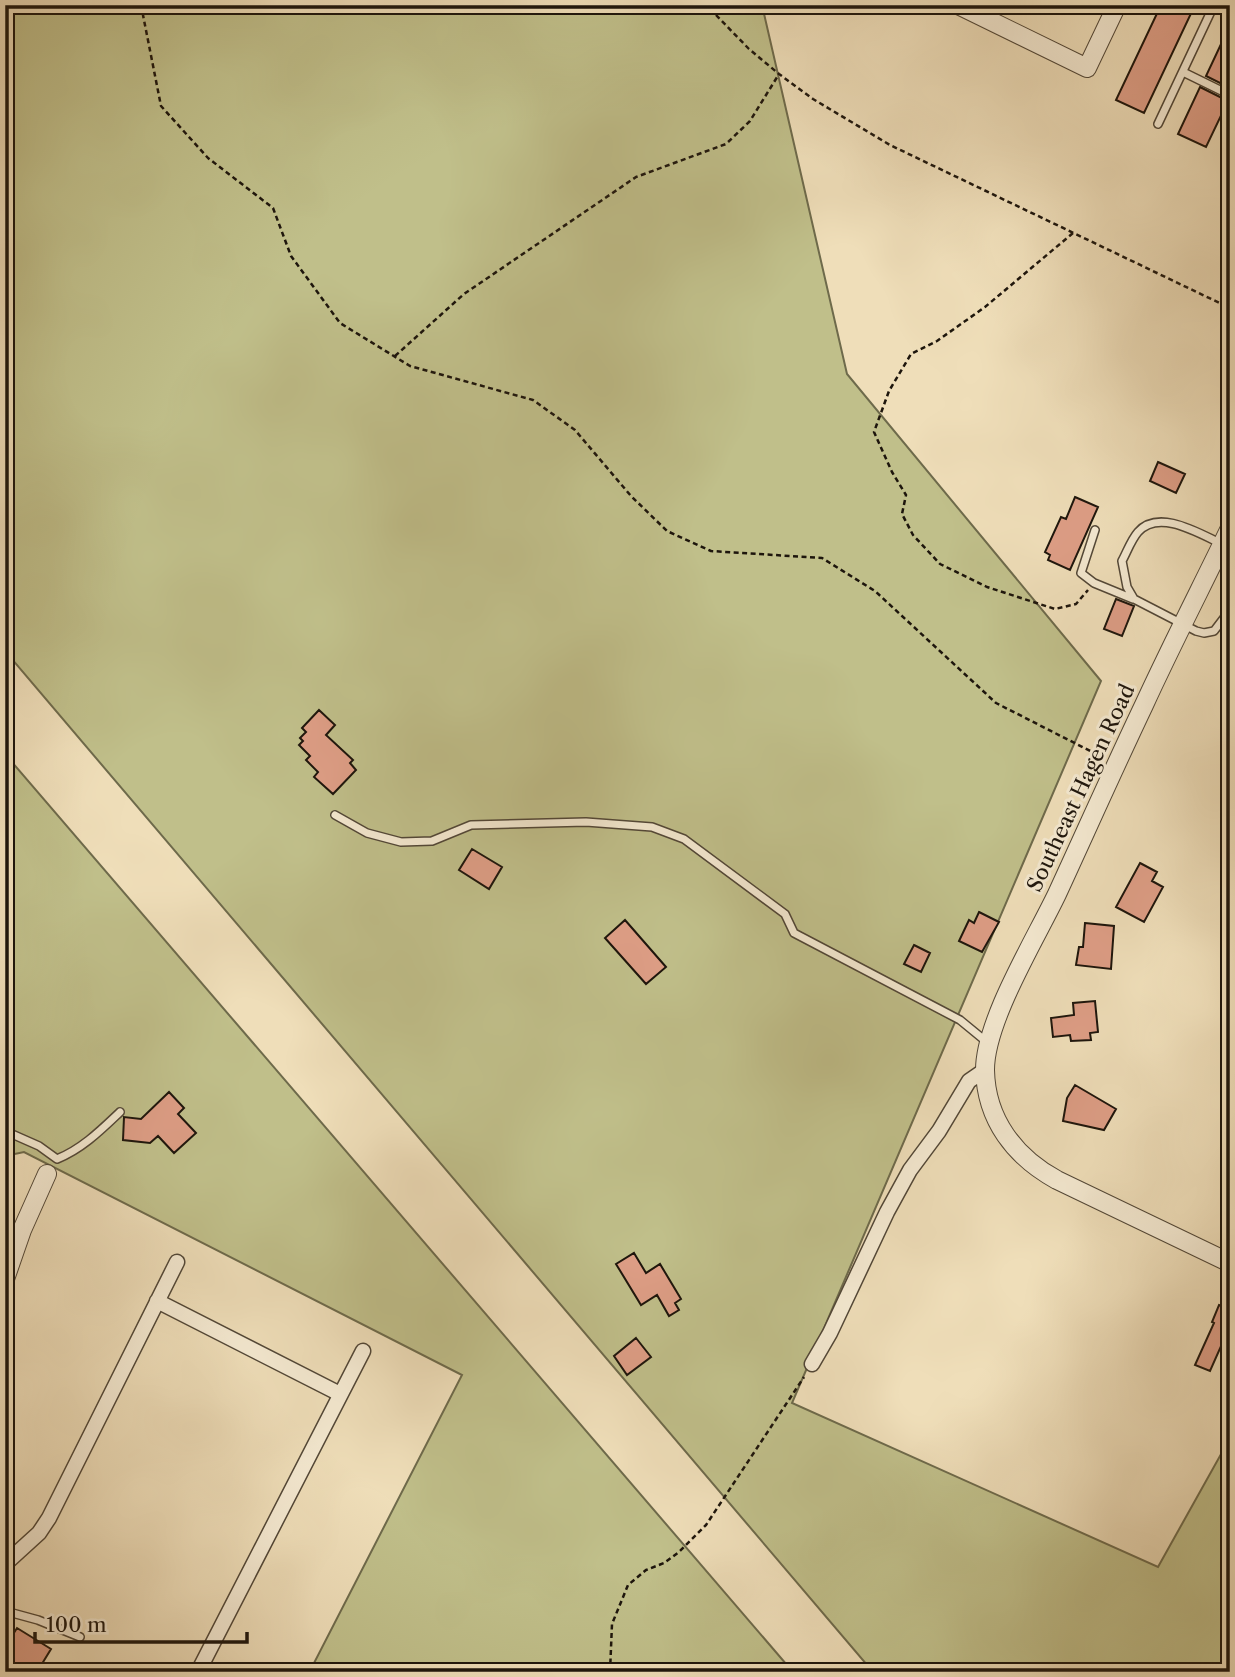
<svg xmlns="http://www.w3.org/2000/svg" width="1235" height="1677" viewBox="0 0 1235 1677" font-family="'Libre Caslon Text',serif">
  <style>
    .green { fill: #c0bf8a; stroke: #6e6a4b; stroke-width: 2 }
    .building { fill: #de9e86; stroke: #1d150c; stroke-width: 2 }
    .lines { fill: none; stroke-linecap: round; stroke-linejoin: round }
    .service-casing { stroke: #524737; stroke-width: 10 }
    .minor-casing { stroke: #524737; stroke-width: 17 }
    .tertiary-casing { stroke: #524737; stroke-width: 20 }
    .path { stroke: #1d150c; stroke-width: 2.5; stroke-dasharray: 5 3.5; stroke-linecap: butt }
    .service { stroke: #f5ead2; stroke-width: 7 }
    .minor { stroke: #f5ead2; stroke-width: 14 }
    .tertiary { stroke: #f5ead2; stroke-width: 18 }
    .labels { text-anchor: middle; stroke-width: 6; stroke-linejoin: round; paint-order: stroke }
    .street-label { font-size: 21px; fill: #1d150c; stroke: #f5ead2 }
  </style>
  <rect width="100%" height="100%" fill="#efdeb9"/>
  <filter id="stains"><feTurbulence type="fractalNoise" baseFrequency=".00286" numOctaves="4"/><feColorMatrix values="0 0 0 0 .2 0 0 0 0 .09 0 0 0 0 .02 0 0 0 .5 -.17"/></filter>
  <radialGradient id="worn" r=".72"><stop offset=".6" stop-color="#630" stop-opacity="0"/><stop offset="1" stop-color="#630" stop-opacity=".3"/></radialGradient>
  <!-- green -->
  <path class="green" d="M5 5H762L847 374 1101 681 792 1403 1158 1567 1230 1438V1672H873L5 651Z
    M5 754 793 1672H312L313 1665 462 1375 24 1152 5 1156Z"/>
  <!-- building -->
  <path class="building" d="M1161 5H1195L1144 113 1116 100Z
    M1230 25V88L1206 76Z
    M1200 87 1228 101 1206 147 1178 134Z
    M1158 462 1185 474 1176 493 1150 481Z
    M1075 497 1098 507 1070 570 1048 560 1050 555 1045 552 1061 517 1066 519Z
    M1116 599 1134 606 1122 636 1104 629Z
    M319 710 335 725 326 735 353 760 350 763 356 770 333 794 314 777 318 772 306 760 310 756 299 745 303 741 300 738 306 732 302 728Z
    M472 849 502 867 489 889 459 870Z
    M1140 863 1157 872 1152 881 1163 887 1144 922 1116 907Z
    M979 912 999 922 982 952 959 941 969 920 974 923Z
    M625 920 666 967 646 984 605 938Z
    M1085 923 1114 926 1111 969 1076 965 1079 947H1083Z
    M914 945 930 953 921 972 904 964Z
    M1095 1001 1098 1032 1090 1033 1091 1040 1071 1041 1070 1035 1053 1037 1051 1018 1074 1015 1073 1003Z
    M1075 1085 1116 1109 1104 1130 1063 1121 1067 1098Z
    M169 1092 184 1108 178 1114 196 1133 174 1153 158 1136 150 1143 123 1140 124 1117 141 1119Z
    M634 1253 646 1273 660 1264 681 1299 675 1303 679 1310 669 1316 657 1295 641 1305 616 1264Z
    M1219 1305 1230 1310V1326L1210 1371 1195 1365 1214 1323 1212 1322Z
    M636 1338 651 1357 627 1375 614 1356Z
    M17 1628 51 1649 37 1672H5V1659L13 1647 7 1644Z"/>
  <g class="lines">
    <!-- service casing -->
    <g class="service-casing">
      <path id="service" d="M1034 9 1036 5
        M1183 72 1230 95
        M1158 124 1214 5
        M1095 530 1081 573 1094 583 1133 599
        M1222 544C1200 534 1159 508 1138 532 1131 540 1127 552 1122 561L1127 587 1134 599 1196 631 1204 633 1214 631 1230 610
        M335 815 367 833 401 842 432 841 471 825 586 822 652 827 684 839 785 914 794 933 960 1020 988 1043
        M5 1131 39 1146 57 1159C82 1149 101 1130 120 1112
        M5 1611 38 1620 80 1637"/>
    </g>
    <!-- minor casing -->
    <g class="minor-casing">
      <path id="minor" d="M157 1301 340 1394
        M812 1364 830 1333 887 1212 910 1170 939 1131 969 1081 985 1070
        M5 1564 39 1533 49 1518 177 1262
        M198 1672 363 1351"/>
    </g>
    <!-- tertiary casing -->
    <g class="tertiary-casing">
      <path id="tertiary" d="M958 5 1087 68 1117 5
        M1230 528C1201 588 1171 646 1144 705 1114 768 1086 831 1057 894 1035 940 985 1021 985 1070 986 1120 1015 1157 1057 1180L1230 1263
        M5 1279 22 1230 47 1174"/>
    </g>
    <!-- path -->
    <path class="path" d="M141 5 161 106 208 158 273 208 291 256 340 323 410 366 533 400 575 430 631 496 667 531 711 551 822 558 875 591 996 703 1104 758
      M716 15 749 49 779 74 813 99 890 145 1230 308
      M1073 233 985 307 937 341 911 354 889 391 874 432 892 472 906 495 902 514 913 535 940 564 987 587 1055 609 1076 604 1088 590
      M395 356 464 294 636 177 726 144 750 121 779 74
      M610 1672 612 1624 628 1585 646 1570 664 1563 679 1552 706 1525 804 1377"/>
    <!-- service -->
    <use href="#service" class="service"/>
    <!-- minor -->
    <use href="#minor" class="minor"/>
    <!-- tertiary -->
    <use href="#tertiary" class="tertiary"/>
  </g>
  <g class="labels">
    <!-- street labels -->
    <g class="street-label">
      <text transform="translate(1081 788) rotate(-65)" y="7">Southeast Hagen Road</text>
    </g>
  </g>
  <!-- margin -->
  <rect width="1235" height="1677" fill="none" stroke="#efdeb9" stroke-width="28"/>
  <rect x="7" y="7" width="1221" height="1663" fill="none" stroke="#1d150c" stroke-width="3.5"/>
  <rect x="14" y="14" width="1207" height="1649" fill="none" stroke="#1d150c" stroke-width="2"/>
  <!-- scale -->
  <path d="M35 1632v10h212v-10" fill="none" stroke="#1d150c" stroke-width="3.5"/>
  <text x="46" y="1632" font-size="21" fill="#1d150c" stroke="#f5ead2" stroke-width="5" paint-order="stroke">100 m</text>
  <rect width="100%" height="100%" filter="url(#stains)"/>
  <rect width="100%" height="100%" fill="url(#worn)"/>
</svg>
